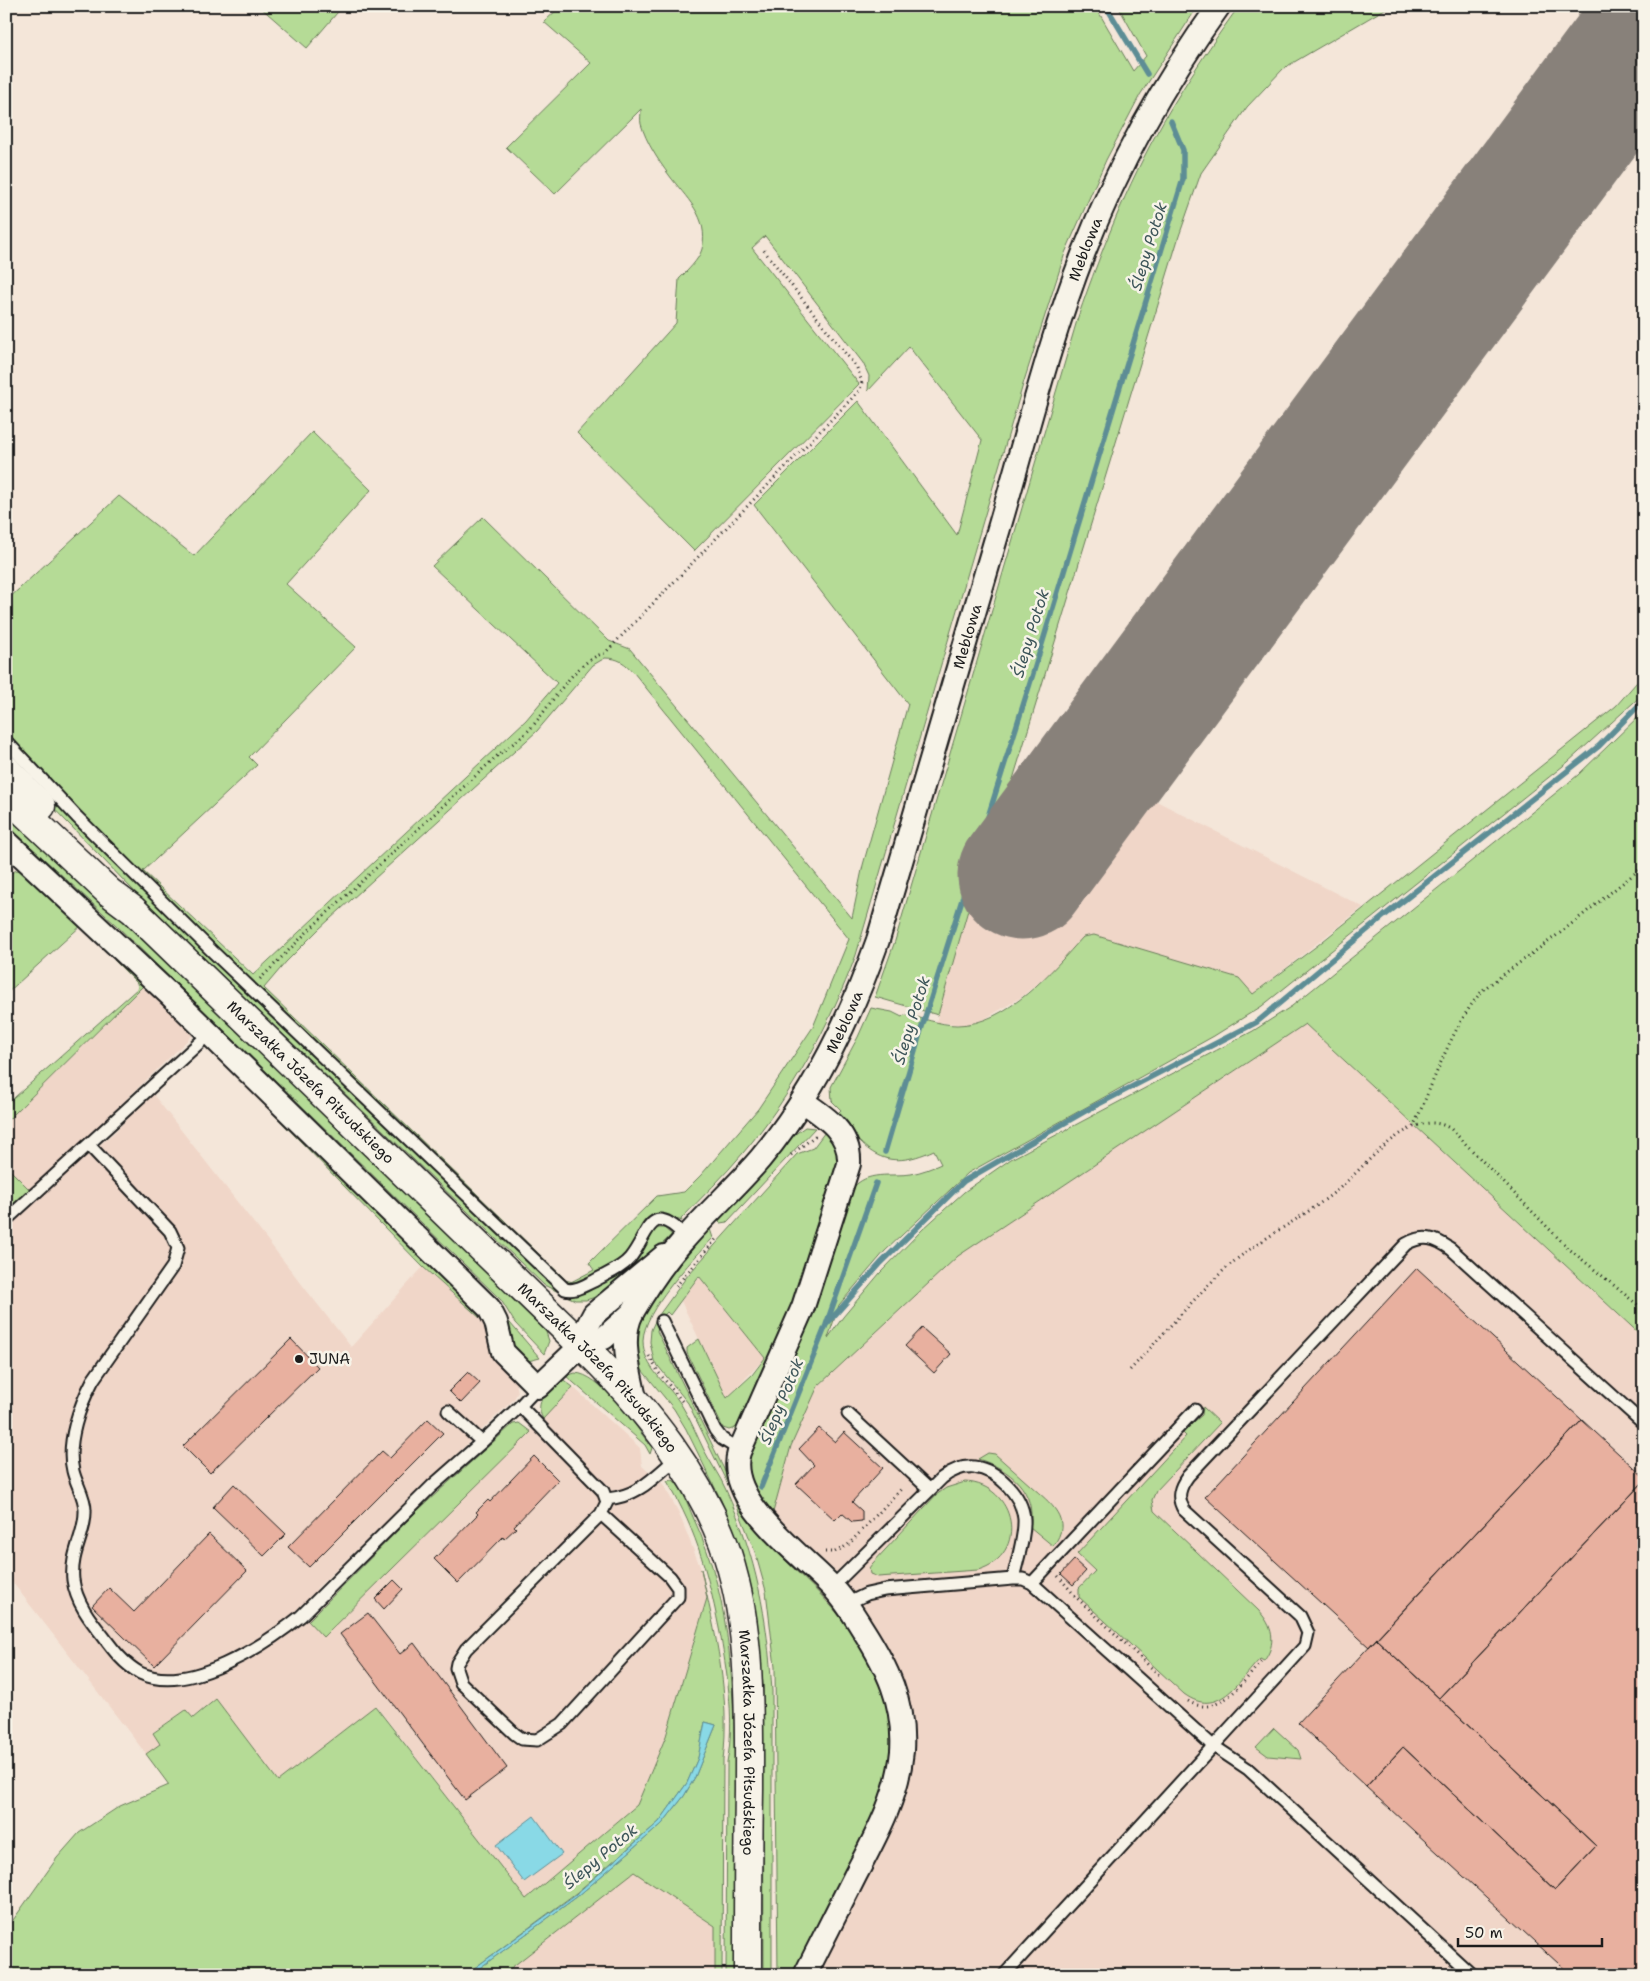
<svg xmlns="http://www.w3.org/2000/svg" width="1650" height="1981" viewBox="0 0 1650 1981" font-family="'Shantell Sans',sans-serif">
  <style>
    .built { fill: #f0d6c8 }
    .green { fill: #b5db96; stroke: #687c59; fill-rule: evenodd }
    .water { fill: #89d9e6; stroke: #5d8d95 }
    .lines { fill: none; stroke-linecap: round; stroke-linejoin: round }
    .stream { stroke: #5d8d95; stroke-width: 5.5 }
    .runway { stroke: #88817a; stroke-width: 129 }
    .building { fill: #e8b09f; stroke: #1c1c1c }
    .service-casing { stroke: #1c1c1c; stroke-width: 15 }
    .minor-casing { stroke: #1c1c1c; stroke-width: 26 }
    .primary-casing { stroke: #1c1c1c; stroke-width: 31 }
    .path { stroke: #1c1c1c; stroke-width: 3; stroke-dasharray: 1 4; stroke-linecap: butt }
    .service { stroke: #f7f3e8; stroke-width: 11 }
    .minor { stroke: #f7f3e8; stroke-width: 22 }
    .primary { stroke: #f7f3e8; stroke-width: 28 }
    .poi-dot { fill: #1c1c1c; stroke: #f7f3e8; stroke-width: 2 }
    .labels { text-anchor: middle; stroke-width: 5; stroke-linejoin: round; paint-order: stroke }
    .street-label { font-size: 15px; fill: #1c1c1c; stroke: #f7f3e8 }
    .poi-label { font-size: 15px; fill: #1c1c1c; stroke: #f7f3e8; text-anchor: start }
    .water-label { font-size: 16px; font-style: italic; fill: #3d5559; stroke: #f7f3e8 }
  </style>
  <rect width="100%" height="100%" fill="#f4e6d9"/>
  <filter id="ink" filterUnits="userSpaceOnUse"><feTurbulence type="fractalNoise" baseFrequency=".02" numOctaves="2"/><feDisplacementMap in="SourceGraphic" scale="10" xChannelSelector="R" yChannelSelector="G"/><feConvolveMatrix kernelMatrix="1 2 1 2 8 2 1 2 1" color-interpolation-filters="sRGB"/></filter>
  <g filter="url(#ink)">
    <!-- built -->
    <path class="built" d="M1610 6H1644V112L1135 790 1363 907 1253 994 1050 973 1020 998 983 1020 965 1025 936 1022 988 840Z
      M144 985 194 1034 31 1191 6 1166V1122Z
      M1305 1024 1644 1338V1975H783L786 1718 765 1540 791 1446 818 1386 958 1256Z
      M152 1093 351 1347 423 1267 481 1319 496 1361 516 1383 518 1392 514 1399 316 1589 328 1600 308 1621 323 1636 573 1387 640 1448 642 1466 663 1484 678 1511 701 1569 707 1598 666 1736 637 1805 526 1899 376 1706 278 1781 216 1699 192 1718 186 1710 153 1732 161 1744 146 1754 6 1574V1224L115 1132Z
      M699 1276 765 1358 727 1398 681 1301Z
      M634 1871 715 1926V1975H502Z"/>
    <!-- green -->
    <path class="green" d="M259 6H343L307 48Z
      M561 6H1095L1133 71 1146 56 1118 6H1198L1140 95 1106 160 1065 253 1024 381 856 955C829 1026 793 1094 743 1153 724 1176 702 1197 681 1219L682 1221C631 1202 647 1235 622 1259 611 1270 591 1276 577 1283L561 1279 139 875 6 736V601L119 496 194 556 312 432 371 490 286 584 356 647 249 757 257 765 143 871 253 975 526 720 557 683 432 566 483 517 609 641 630 649 852 918 863 865 908 704 754 505 858 401 957 535 982 440 909 347 868 391 869 376 863 363 765 236 752 248 859 384 694 551 577 433 676 323 679 279C687 271 699 260 702 249 710 217 685 197 669 175 658 160 646 142 641 124 640 120 641 114 641 109L555 194 506 147 591 63 544 22ZM605 658C619 658 625 663 634 673L849 939 813 1027 758 1109 701 1175 684 1192 657 1196 589 1263 594 1270 569 1283 264 988 286 962 319 929 537 731 593 665Z
      M1239 6H1390L1284 68 1247 107 1201 173 1179 236 999 825 988 840 938 1015 875 997 895 941 1078 317C1103 245 1132 173 1171 108 1192 73 1215 39 1239 6Z
      M1644 674V693L1568 762 1262 1006 1214 1036 968 1173 885 1251 839 1305 828 1338 843 1317 880 1273 923 1229 964 1192 1011 1159 1253 1031 1292 1006 1578 775 1644 711V1338L1305 1024 958 1256 818 1386 791 1446 772 1516 745 1472 749 1451 852 1189C867 1170 890 1177 911 1174 922 1172 932 1168 941 1164L934 1150C884 1173 866 1153 837 1114L841 1110 832 1101 831 1087 858 1037 871 1008 892 1012 902 1017 904 1015C922 1017 939 1025 957 1025 1007 1025 1052 971 1083 937L1094 935 1239 978 1253 994 1318 945 1616 706Z
      M6 748 134 883 558 1291C595 1306 629 1243 659 1228H664L672 1235 605 1294 586 1300H575L544 1285 131 888 6 759Z
      M6 812 108 905 545 1329 549 1341 544 1354 515 1323 501 1300 117 926 6 824Z
      M17 870 25 872 83 924 6 994V875Z
      M116 958 144 985 6 1122V1105L138 988 137 983 114 960Z
      M220 1059 484 1319H481L423 1267Z
      M805 1127 815 1128 727 1222 720 1223 718 1221 791 1137Z
      M825 1132C834 1143 838 1152 839 1167L782 1334 738 1427 729 1430 723 1428 687 1353V1348L699 1339 727 1398 752 1375 765 1358 699 1276 670 1315 667 1312 660 1320 657 1331C674 1366 691 1401 708 1436 725 1471 741 1508 766 1538 788 1567 819 1589 841 1618 862 1647 885 1684 890 1719 902 1793 828 1909 795 1975H778L775 1667 766 1591 755 1552 730 1489 688 1403 654 1361 650 1342 651 1330 656 1319 688 1275 797 1154 813 1148Z
      M6 1166 31 1191 6 1212Z
      M710 1229 713 1238C692 1260 644 1310 643 1340 643 1369 668 1383 682 1406 691 1420 697 1436 704 1450 711 1464 720 1476 726 1490 757 1559 767 1616 772 1691V1975H764L763 1684 752 1590 741 1552 721 1500 686 1429 674 1409 642 1370 636 1354 637 1323 674 1268Z
      M504 1316 540 1358 528 1361 514 1353Z
      M575 1373C600 1374 632 1421 647 1441L652 1448 650 1454 645 1445 566 1376Z
      M561 1378 573 1387 543 1419C533 1401 548 1391 561 1378Z
      M1203 1407 1220 1423 1156 1491 1152 1500 1154 1511 1258 1610C1273 1626 1277 1643 1264 1661L1260 1659C1238 1682 1218 1719 1184 1694L1079 1597V1588L1095 1571 1077 1554 1186 1436 1182 1432 1202 1415Z
      M519 1423 531 1432 323 1637 308 1621 418 1510 513 1424Z
      M988 1453 995 1454C1007 1465 1019 1475 1031 1486 1050 1503 1074 1519 1053 1546L1030 1527C1037 1491 1010 1469 978 1459Z
      M673 1480C683 1489 688 1505 693 1517 734 1603 734 1698 735 1792 735 1853 736 1914 735 1975H726L727 1763C735 1721 728 1680 721 1638 709 1578 699 1535 667 1481Z
      M965 1482C1016 1484 1030 1555 978 1570L878 1577 870 1574 869 1568 872 1564 936 1495 946 1488Z
      M701 1569C715 1632 731 1696 723 1760L722 1975H715V1926L634 1872 502 1975H470L578 1896 662 1824 684 1796 695 1777 716 1725 705 1722 698 1758 687 1783 659 1822 576 1893 465 1975H6V1930L57 1858 79 1833 120 1806 169 1785 146 1754 160 1744 153 1733 186 1710 193 1718 216 1699 278 1781 375 1706 526 1899 637 1805 666 1736 707 1598Z
      M1274 1728 1298 1750 1301 1759 1268 1756 1256 1747Z"/>
    <!-- water -->
    <path class="water" d="M705 1722 716 1725 695 1777 684 1796 662 1824 578 1896 470 1975H465L576 1894 659 1822 687 1783 698 1758Z
      M534 1816 562 1854 524 1882 496 1845Z"/>
    <g class="lines">
      <!-- stream -->
      <path class="stream" d="M1106 6 1147 74
        M885 1152 921 1030 1032 677 1183 179V150L1171 121
        M826 1325 881 1263 964 1181 1087 1110 1257 1022 1384 916 1599 746 1644 700
        M761 1487 826 1325 876 1183"/>
      <!-- runway -->
      <path class="runway" d="M1022 875 1644 35"/>
    </g>
    <!-- building -->
    <path class="building" d="M1417 1268 1582 1420 1369 1647 1205 1497Z
      M922 1328 951 1354 934 1373 905 1346Z
      M291 1339 318 1367 210 1473 183 1446Z
      M468 1372 480 1383 461 1403 449 1391Z
      M428 1419 443 1433 309 1567 288 1547 382 1451 390 1458Z
      M1582 1420 1644 1477V1481L1439 1698 1376 1639Z
      M819 1428 835 1442 844 1432 883 1468 852 1502 862 1511V1521L852 1522 842 1513 835 1520 796 1484 814 1465 799 1449Z
      M534 1456 558 1480 514 1526 516 1528 504 1539 503 1537 458 1583 434 1559 478 1514 476 1512 488 1500 490 1502Z
      M1644 1481V1975H1571L1366 1787 1403 1747 1555 1890 1596 1846 1439 1698Z
      M234 1484 286 1534 264 1556 213 1507Z
      M209 1534 247 1571 154 1666 92 1606 109 1588 134 1612Z
      M1074 1560 1086 1571 1073 1585 1061 1574Z
      M394 1580 403 1589 384 1609 375 1599Z
      M368 1613 400 1654 414 1643 507 1768 465 1800 340 1634Z
      M1376 1639 1596 1846 1555 1890 1403 1747 1366 1787 1298 1723Z"/>
    <g class="lines">
      <!-- service casing -->
      <g class="service-casing">
        <path id="service" d="M6 741 77 817 213 952 565 1289C575 1292 585 1285 594 1281 606 1274 621 1269 630 1258 650 1233 649 1199 686 1237
          M89 1145 170 1231 178 1248 173 1266 93 1380C80 1405 66 1442 73 1471 76 1484 85 1497 85 1510 86 1534 70 1552 73 1580 76 1602 90 1620 103 1636 114 1651 124 1664 140 1673 188 1696 265 1645 301 1616L432 1486 482 1442
          M6 1220 209 1034
          M662 1321 715 1430 722 1439 740 1450
          M538 1387 520 1406 603 1491 607 1502 601 1514 466 1649 457 1663 456 1668 461 1683 515 1734 522 1739 537 1740 562 1724 678 1597V1588L670 1577 601 1514
          M448 1411 482 1442 520 1406
          M848 1414 929 1489
          M607 1499C639 1496 654 1477 678 1457
          M1032 1583 1212 1745 1248 1769 1472 1975
          M832 1587 942 1478C951 1471 962 1466 974 1467 998 1470 1022 1495 1024 1519 1025 1538 1017 1560 1013 1579
          M846 1604 867 1594 885 1590 1013 1579H1023L1032 1583 1195 1410
          M1004 1975 1305 1646 1308 1633 1300 1616 1184 1510C1176 1497 1180 1487 1188 1476L1406 1244C1424 1234 1435 1238 1451 1249L1644 1424"/>
      </g>
      <!-- minor casing -->
      <g class="minor-casing">
        <g id="minor">
          <path d="M6 841 169 994 489 1308 496 1322 503 1352 538 1387 582 1345 586 1329 594 1314 664 1256"/>
          <path d="M802 1101C826 1117 851 1133 849 1164L803 1307 739 1452C724 1503 806 1557 836 1591 846 1602 854 1615 862 1628 887 1667 905 1703 902 1751 898 1796 877 1834 856 1874 839 1907 822 1941 805 1975"/>
          <path d="M582 1345 604 1338 632 1313"/>
          <path id="s1" d="M635 1399C630 1371 619 1339 632 1313 646 1289 664 1262 682 1242 707 1213 735 1188 760 1159 814 1094 850 1020 878 940 917 805 958 670 997 535 1025 441 1048 344 1084 252 1118 165 1164 82 1219 6"/>
        </g>
      </g>
      <!-- primary casing -->
      <g class="primary-casing">
        <g id="primary">
          <path d="M6 769 41 806"/>
          <path id="s2" d="M6 795 109 892 133 910 597 1360C649 1413 696 1472 723 1542 752 1619 749 1708 749 1789 748 1851 748 1913 748 1975"/>
        </g>
      </g>
      <!-- path -->
      <path class="path" d="M260 979 310 929 497 756C508 747 520 739 530 729 550 707 575 660 605 653L860 390 862 382 857 368 762 248
        M1413 1127C1433 1085 1453 1021 1485 988L1560 933 1644 866
        M791 1155 816 1135
        M676 1286 717 1238
        M649 1356 659 1373 682 1401
        M1130 1370C1161 1337 1191 1301 1224 1270 1258 1239 1301 1220 1336 1191 1364 1169 1412 1103 1451 1129L1568 1248 1644 1310
        M825 1552H835L848 1545 902 1488
        M1058 1576 1077 1598 1159 1675
        M1188 1701C1219 1720 1243 1681 1262 1661"/>
      <!-- service -->
      <use href="#service" class="service"/>
      <!-- minor -->
      <use href="#minor" class="minor"/>
      <!-- primary -->
      <use href="#primary" class="primary"/>
    </g>
  </g>
  <!-- markers -->
  <circle class="poi-dot" cx="299" cy="1359" r="5"/>
  <g class="labels">
    <!-- street labels -->
    <g class="street-label">
      <text dy="5" stroke="none"><textPath href="#s1" startOffset="1260">Meblowa</textPath></text>
      <text dy="5" stroke="none"><textPath href="#s1" startOffset="855">Meblowa</textPath></text>
      <text dy="5" stroke="none"><textPath href="#s1" startOffset="450">Meblowa</textPath></text>
      <text dy="5" stroke="none"><textPath href="#s2" startOffset="419">Marszałka Józefa Piłsudskiego</textPath></text>
      <text dy="5" stroke="none"><textPath href="#s2" startOffset="824">Marszałka Józefa Piłsudskiego</textPath></text>
      <text dy="5" stroke="none"><textPath href="#s2" startOffset="1244">Marszałka Józefa Piłsudskiego</textPath></text>
    </g>
    <!-- poi labels -->
    <g class="poi-label">
      <text x="309" y="1364">JUNA</text>
    </g>
    <!-- water labels -->
    <g class="water-label">
      <text transform="translate(1148 246) rotate(-73)" y="6">Ślepy Potok</text>
      <text transform="translate(1030 633) rotate(-73)" y="6">Ślepy Potok</text>
      <text transform="translate(911 1020) rotate(-73)" y="6">Ślepy Potok</text>
      <text transform="translate(781 1401) rotate(-68)" y="6">Ślepy Potok</text>
      <text transform="translate(600 1856) rotate(-40)" y="6">Ślepy Potok</text>
    </g>
  </g>
  <!-- margin -->
  <rect width="1650" height="1981" fill="none" stroke="#f7f3e8" stroke-width="25"/>
  <rect x="12" y="12" width="1625" height="1956" fill="none" stroke="#1c1c1c" stroke-width="2" filter="url(#ink)"/>
  <!-- scale -->
  <path d="M1458 1938v8h144v-8" fill="none" stroke="#1c1c1c" stroke-width="2.5"/>
  <text x="1465" y="1938" font-size="15" fill="#1c1c1c" stroke="#f7f3e8" stroke-width="4" paint-order="stroke">50 m</text>
</svg>
